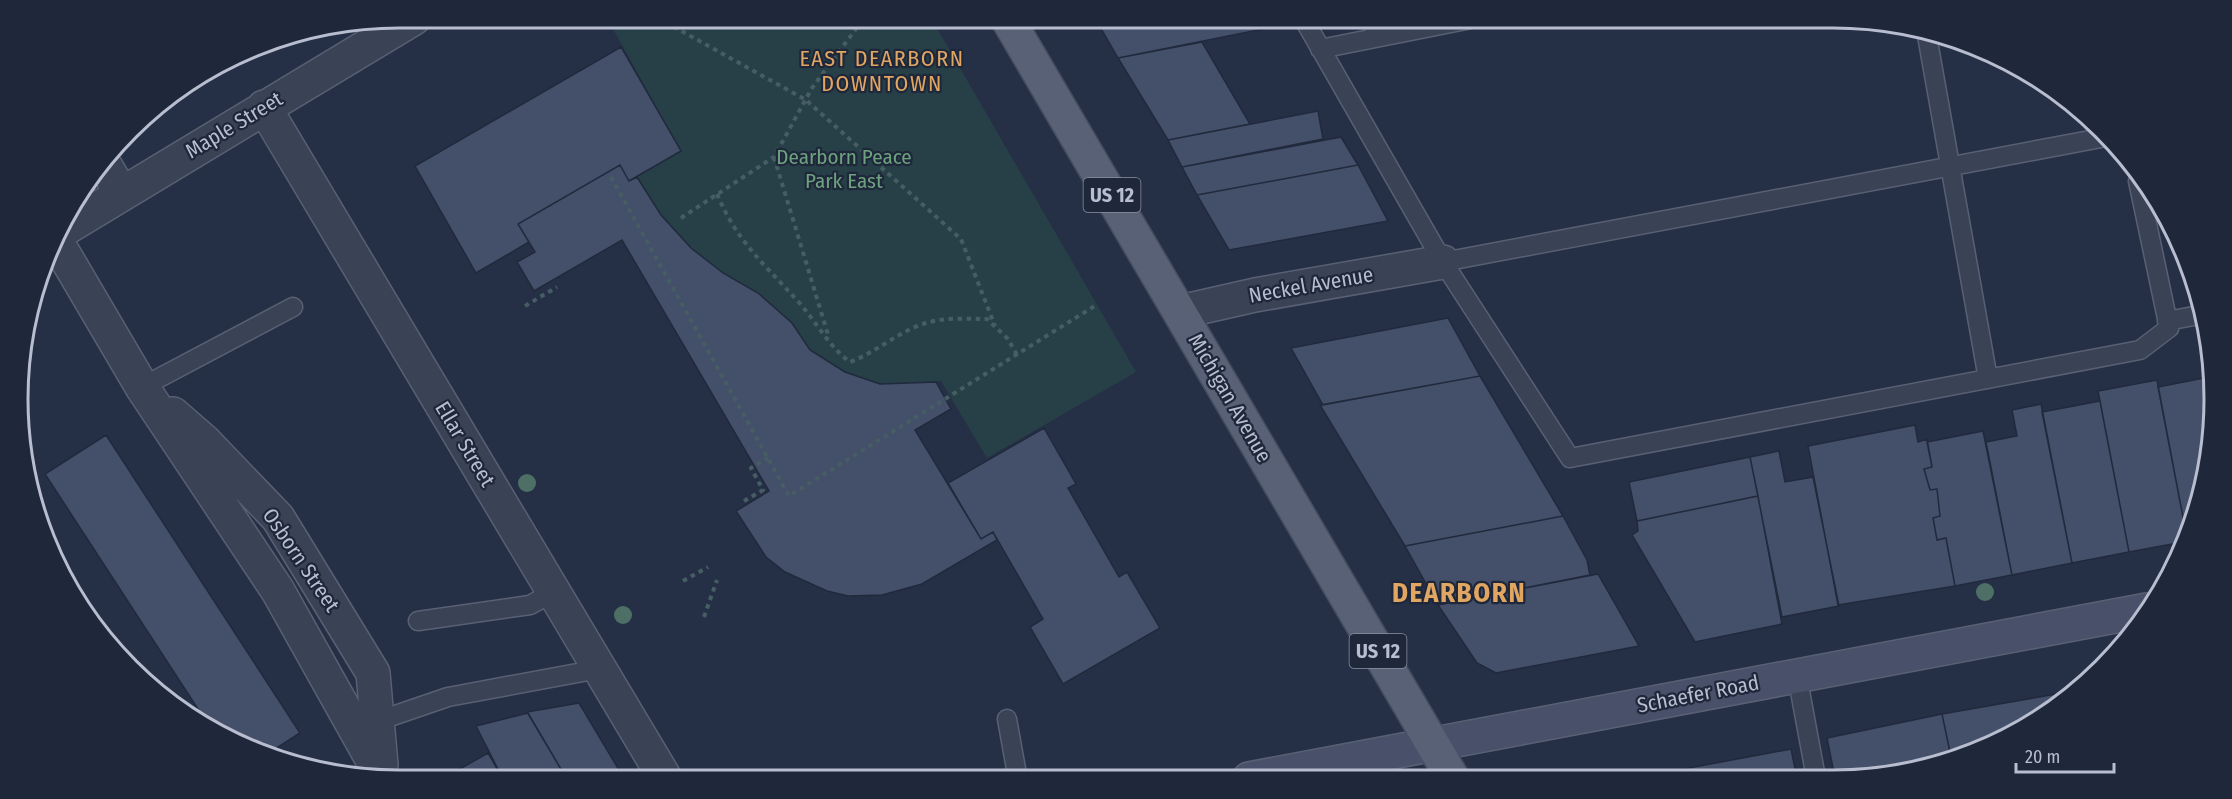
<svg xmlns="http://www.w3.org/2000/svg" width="2232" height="799" viewBox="0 0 2232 799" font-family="'Fira Sans Condensed',sans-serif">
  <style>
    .green { fill: #274047 }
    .building { fill: #444f69; stroke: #21293d; stroke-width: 1.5 }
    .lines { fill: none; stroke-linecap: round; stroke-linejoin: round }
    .service-casing { stroke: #596073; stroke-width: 21 }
    .minor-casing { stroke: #596073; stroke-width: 36 }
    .secondary-casing { stroke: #596073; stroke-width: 36 }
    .primary-casing { stroke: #444b5f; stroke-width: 36 }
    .path { stroke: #465d63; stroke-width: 4; stroke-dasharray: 4.5 4.5; stroke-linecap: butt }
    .service { stroke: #3a4356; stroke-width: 18 }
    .minor { stroke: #3a4356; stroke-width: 33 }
    .secondary { stroke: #485169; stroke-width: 33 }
    .primary { stroke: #586175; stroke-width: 33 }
    .tree { fill: #4d6f65 }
    .labels { text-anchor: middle; stroke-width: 4.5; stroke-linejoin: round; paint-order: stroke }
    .shield { fill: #1f273b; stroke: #8a91a3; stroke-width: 1.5 }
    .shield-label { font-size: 20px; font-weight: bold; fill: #b8becf }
    .street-label { font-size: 21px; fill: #b8becf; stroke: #1f273b }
    .park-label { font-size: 21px; fill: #6da27f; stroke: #1f273b }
    .neighbourhood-label { font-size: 22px; letter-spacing: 1.5px; fill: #e0a662; stroke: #1f273b }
    .district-label { font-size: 27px; font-weight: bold; letter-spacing: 1.5px; fill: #e0a662; stroke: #1f273b }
    .rim { fill: none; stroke: #b8becf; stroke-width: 3 }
  </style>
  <rect width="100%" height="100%" fill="#253046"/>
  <!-- green -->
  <path class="green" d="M607 18H931L1136 372 987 458 941 381 880 384 845 372 810 350 792 323 758 293 723 273 691 248 661 215 637 177 681 151Z"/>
  <!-- building -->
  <path class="building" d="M1095 18H1268L1273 27 1118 58Z
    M1202 42 1250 124 1168 140 1118 58Z
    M621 47 681 151 629 181 620 165 518 224 529 242 476 273 415 166Z
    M1318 111 1323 139 1182 167 1168 140Z
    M1341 137 1358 165 1197 195 1182 167Z
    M620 165 629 181 637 177 661 215 691 248 723 273 758 293 792 323 810 350 845 372 880 384 936 382 951 409 915 430 981 539 993 532 997 540 922 584 882 595 848 596 827 591 785 572 766 557 736 511 769 491 622 240 534 291 517 262 535 252 518 224Z
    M1358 165 1388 221 1229 250 1197 195Z
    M1448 318 1480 376 1323 405 1291 348Z
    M1480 376 1563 516 1405 546 1320 405Z
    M2209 377 2201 498 2186 533 2158 387Z
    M2157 380 2186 533 2183 542 2129 552 2098 391Z
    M2100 401 2129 552 2072 563 2042 412Z
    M2041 404 2072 563 2012 575 1986 442 2017 436 2012 410Z
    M1915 425 1918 442 1927 439 1932 467 1924 469 1930 490 1937 489 1940 516 1933 518 1937 540 1946 538 1955 586 1838 605 1808 446Z
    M1044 428 1076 484 1068 488 1119 577 1127 572 1160 628 1063 684 1030 627 1043 619 993 532 981 539 948 483Z
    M1983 431 2012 575 1955 586 1946 538 1937 540 1933 518 1940 516 1937 489 1930 490 1924 469 1932 467 1927 442Z
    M106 435 300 733 269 753 209 726 45 474Z
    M1779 451 1785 482 1813 477 1839 606 1782 617 1750 457Z
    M1750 457 1758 496 1637 521 1629 482Z
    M1758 496 1782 624 1695 642 1632 535 1638 531 1637 521Z
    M1563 516 1587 560 1590 575 1438 605 1405 546Z
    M1598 574 1639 646 1496 673 1477 663 1438 605Z
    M2079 690 2001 742 1951 757 1942 714Z
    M579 703 625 780 568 781 527 712Z
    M528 713 568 781H504L476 726Z
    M1942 714 1951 757 1883 778H1835L1827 738Z
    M1791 749 1797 778H1635Z
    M488 753 504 781H446L444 778Z"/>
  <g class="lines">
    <!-- service casing -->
    <g class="service-casing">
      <path id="service" d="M1303 18 1443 262 1570 458 2140 350 2169 328 2138 181
        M1372 18 1376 37
        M1926 30 1988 379
        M1320 49 1476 18
        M1443 262 2101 138
        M2167 321 2199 315
        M142 387 293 307
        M418 621 530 605 554 592
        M1797 675 1816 778
        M1007 719 1018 780
        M378 721 448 697 599 669"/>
    </g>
    <!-- minor casing -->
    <g class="minor-casing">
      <path id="minor" d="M264 107 666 780
        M106 167 121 193
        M56 234 414 18
        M55 239 142 387 278 591 381 775
        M1180 312 1255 295 1443 262
        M173 414 204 441 278 518 373 673 381 765"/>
    </g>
    <!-- secondary casing -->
    <g class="secondary-casing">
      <path id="secondary" d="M1249 779 2147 610"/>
    </g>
    <!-- primary casing -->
    <g class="primary-casing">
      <path id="primary" d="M1007 18 1453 779"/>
    </g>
    <!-- path -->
    <path class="path" d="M658 18 806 100 961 239 995 326
      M774 157 829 338
      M611 177 789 496 1098 304
      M717 194C737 241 762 262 795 298 815 319 827 345 850 362 877 352 899 331 926 323 945 317 967 319 987 319L1008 339 1017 355
      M681 218 774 157 812 88 864 18
      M525 306 557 287
      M744 501 763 490 751 468 768 458
      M683 581 708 567
      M704 617 717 580"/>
    <!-- service -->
    <use href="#service" class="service"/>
    <!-- minor -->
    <use href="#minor" class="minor"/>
    <!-- secondary -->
    <use href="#secondary" class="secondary"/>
    <!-- primary -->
    <use href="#primary" class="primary"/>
  </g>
  <!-- trees -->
  <g class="tree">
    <circle cx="527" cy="483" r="9"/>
    <circle cx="1985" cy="592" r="9"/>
    <circle cx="623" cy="615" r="9"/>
  </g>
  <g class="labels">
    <!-- shield labels -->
    <g class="shield">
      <rect x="1083.5" y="178" width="57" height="34" rx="4.5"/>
      <rect x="1349.5" y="634" width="57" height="34" rx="4.5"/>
    </g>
    <g class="shield-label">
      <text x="1112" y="202">US 12</text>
      <text x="1378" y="658">US 12</text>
    </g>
    <!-- street labels -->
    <g class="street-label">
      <text transform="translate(234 125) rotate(-31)" y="7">Maple Street</text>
      <text transform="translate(1311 285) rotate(-10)" y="7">Neckel Avenue</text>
      <text transform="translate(1230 398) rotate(60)" y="7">Michigan Avenue</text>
      <text transform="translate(465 444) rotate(59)" y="7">Ellar Street</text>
      <text transform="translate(301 560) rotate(56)" y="7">Osborn Street</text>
      <text transform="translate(1698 694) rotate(-11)" y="7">Schaefer Road</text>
    </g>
    <!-- park labels -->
    <g class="park-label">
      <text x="844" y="164">Dearborn Peace<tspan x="844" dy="24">Park East</tspan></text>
    </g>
    <!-- neighbourhood labels -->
    <g class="neighbourhood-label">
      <text x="882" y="66">EAST DEARBORN<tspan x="882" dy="25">DOWNTOWN</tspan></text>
    </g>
    <!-- district labels -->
    <g class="district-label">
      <text x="1459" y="602">DEARBORN</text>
    </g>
  </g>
  <!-- crop -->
  <path d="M0 0H2232V799H0ZM399 28H1833A371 371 0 0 1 2204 399V399A371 371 0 0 1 1833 770H399A371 371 0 0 1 28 399V399A371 371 0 0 1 399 28Z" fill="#1f273b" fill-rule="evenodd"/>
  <path class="rim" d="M399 28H1833A371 371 0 0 1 2204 399V399A371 371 0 0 1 1833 770H399A371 371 0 0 1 28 399V399A371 371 0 0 1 399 28Z"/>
  <!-- scale -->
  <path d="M2016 763v9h98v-9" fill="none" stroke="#b8becf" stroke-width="3"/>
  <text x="2025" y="763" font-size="18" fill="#b8becf" stroke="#1f273b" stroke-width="4.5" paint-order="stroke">20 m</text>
</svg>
